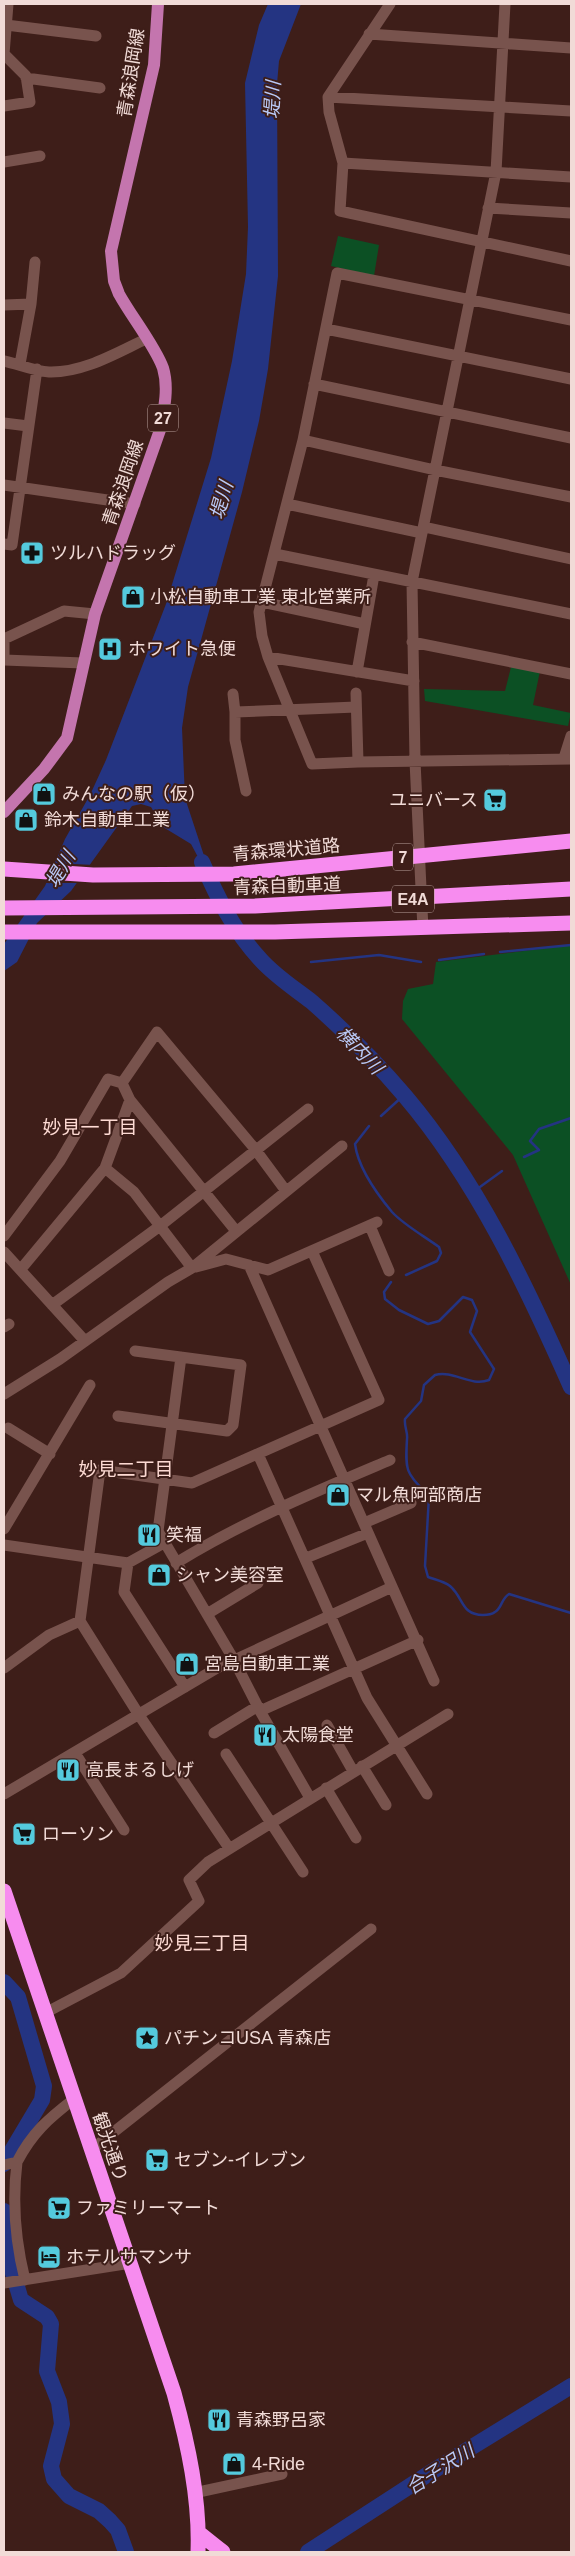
<svg xmlns="http://www.w3.org/2000/svg" width="575" height="2556" viewBox="0 0 575 2556" font-family="Arial,'Noto Sans JP',sans-serif">
  <style>
    .green { fill: #0c5024 }
    .water { fill: #243482 }
    .pier { fill: #3e1e19 }
    .lines { fill: none; stroke-linecap: round; stroke-linejoin: round }
    .stream { stroke: #243482; stroke-width: 2.5 }
    .river { stroke: #243482; stroke-width: 16 }
    .minor { stroke: #78534d; stroke-width: 11 }
    .major { stroke: #c475ae; stroke-width: 12 }
    .highway { stroke: #f78cef; stroke-width: 15 }
    .labels { text-anchor: middle; stroke-width: 4; stroke-linejoin: round; paint-order: stroke }
    .shield { fill: #3e1e19; stroke: #bba29e; stroke-width: 1 }
    .shield-label { font-size: 16px; font-weight: bold; fill: #f1dbd7 }
    .street-label { font-size: 18px; fill: #f1dbd7; stroke: #3e1e19 }
    .poi-label { font-size: 18px; fill: #f1dbd7; stroke: #3e1e19; text-anchor: start }
    .water-label { font-size: 19px; font-style: italic; fill: #bacaf7; stroke: #3e1e19 }
    .neighbourhood-label { font-size: 19px; fill: #fddad3; stroke: #3e1e19 }
  </style>
  <rect width="100%" height="100%" fill="#3e1e19"/>
  <!-- green -->
  <path class="green" d="M338 236 379 245 374 276 331 266Z
    M511 667 540 671 533 705 571 713 568 726 425 701 424 689 505 691Z
    M571 945V1285L513 1155 402 1019 403 1001 408 989 433 984 436 962Z"/>
  <!-- water -->
  <path class="water" d="M268 4H301L279 61 277 84 278 276 268 369 259 421 242 492 188 687 182 728 185 798 215 889 191 844 163 827 151 807 141 804 132 806 71 891 37 923 17 962 4 971V944L45 886 65 839 90 795 106 760 166 604 211 458 232 361 246 274 248 227 245 83 259 25Z"/>
  <!-- pier -->
  <path class="pier" d="M52 863 94 865 80 883H44Z"/>
  <g class="lines">
    <!-- stream -->
    <path class="stream" d="M500 952 571 945
      M439 960 484 954
      M311 962 379 955 421 962
      M263 963H271
      M381 1116 404 1095
      M369 1126 355 1144C358 1167 377 1194 392 1212 404 1225 424 1236 439 1247L441 1253 437 1261 406 1275
      M524 1157 539 1150 530 1141 539 1129 571 1118
      M473 1192 502 1171
      M391 1282 384 1292 385 1299 399 1310 428 1324 439 1321 463 1297 472 1300 477 1311 470 1332 494 1369 489 1380C470 1387 454 1370 435 1375L424 1385 421 1401 405 1419C404 1427 408 1432 407 1439 405 1473 406 1472 429 1496L425 1566 428 1577C436 1580 443 1581 450 1586 464 1598 461 1615 483 1615 487 1615 491 1615 495 1612 502 1608 501 1599 509 1594L571 1613"/>
    <!-- river -->
    <path class="river" d="M202 862C217 897 234 931 260 959 275 976 294 988 312 1002 345 1031 377 1063 405 1096 477 1181 526 1285 571 1387
      M4 1982 18 1997 44 2086 42 2100 4 2164
      M4 2211 6 2250 21 2300 47 2317 51 2324 47 2371 59 2402 62 2424 51 2466 54 2479 69 2496 99 2511 110 2521 118 2530 126 2552
      M308 2552 433 2471 571 2386"/>
    <!-- minor -->
    <path class="minor" d="M390 4 328 97 329 112 343 163 340 211 571 261
      M6 25 96 36
      M369 34 571 48
      M26 78 100 88
      M328 97 571 111
      M4 106 30 102 26 76 4 54 8 4
      M4 162 40 156
      M343 163 571 177
      M488 208 571 213
      M31 304 35 262
      M4 305 31 304 20 364
      M326 329 571 379
      M4 361C18 364 34 371 49 372 83 373 116 353 146 339
      M314 384 571 438
      M4 423 28 426
      M303 440 435 470 571 497
      M4 485 135 504
      M287 504 422 533
      M424 527 571 559
      M4 544 12 545 37 369
      M275 554 571 614
      M262 602 365 624
      M412 642 571 674
      M268 657 312 764 358 762
      M83 663 4 660V639L64 611 95 614
      M357 672 374 575
      M414 681 268 657 262 636 259 612 303 440 337 273 571 320
      M356 693 358 762 571 759
      M233 694 235 712
      M564 758 571 736
      M246 791 235 740V712L356 707
      M421 888 415 761 412 582 496 172 505 4
      M422 909 423 928
      M130 1100 236 1231
      M105 1168 134 1192 192 1268
      M370 1226 389 1271
      M4 1236 60 1161 108 1079 122 1083
      M4 1252 85 1341
      M249 1265 434 1681
      M196 1267 226 1259 268 1270 377 1222
      M21 1269 105 1168 130 1100 122 1083 157 1032 255 1149 286 1191
      M52 1305 160 1226 308 1109
      M4 1327 9 1324
      M181 1357 158 1531 234 1660 260 1711 310 1798
      M4 1394 60 1359 168 1282 192 1268 342 1146
      M118 1416 227 1431 233 1425 241 1365 135 1351
      M8 1428 50 1454
      M258 1454 367 1698 427 1794
      M364 1523 411 1503
      M4 1529 90 1385
      M4 1545 128 1563 164 1543
      M306 1558 368 1533
      M128 1563 124 1592 185 1687
      M176 1563C244 1521 317 1491 390 1460
      M207 1614 258 1583
      M4 1668 49 1635 80 1621
      M260 1711 418 1640
      M327 1725 353 1771
      M214 1733 258 1706
      M75 1753 124 1830
      M226 1754 303 1872
      M362 1766 386 1805
      M326 1788 356 1838
      M4 1794 217 1668 392 1587
      M229 1848 139 1715 80 1621 100 1470 192 1483 379 1400 312 1251
      M45 2013 121 1973 199 1901 189 1880 208 1862 448 1714
      M91 2150 371 1929
      M17 2162C12 2203 15 2240 25 2280
      M4 2165 17 2162C32 2133 48 2119 74 2099
      M4 2283 131 2263
      M194 2493 282 2474"/>
    <!-- major -->
    <path class="major" d="M4 812 44 769 67 738 95 614 160 430C164 410 169 388 163 368 155 346 131 316 119 294L114 281 111 251 154 65 158 4"/>
    <!-- highway -->
    <path class="highway" d="M4 869 93 875 234 874 571 841
      M4 908 255 906 571 889
      M4 932H275L571 923
      M4 1891 174 2393C188 2444 200 2499 198 2552
      M199 2533 223 2552"/>
  </g>
  <!-- icons -->
  <defs>
    <g id="pharmacy-square" transform="scale(1.25)"><rect x="-9" y="-9" width="18" height="18" rx="4" fill="#54cadd" stroke="#3e1e19"/><path d="M-2-6h4v4h4v4h-4v4h-4v-4h-4v-4h4Z" fill="#111"/></g>
    <g id="shop-square" transform="scale(1.25)"><rect x="-9" y="-9" width="18" height="18" rx="4" fill="#54cadd" stroke="#3e1e19"/><path d="M-5-2.5h2.3a2.7 3.5 0 0 1 5.4 0H5L5.5 6h-11ZM-1.5-2.5h3a1.5 2.3 0 0 0-3 0Z" fill="#111"/></g>
    <g id="hospital-square" transform="scale(1.25)"><rect x="-9" y="-9" width="18" height="18" rx="4" fill="#54cadd" stroke="#3e1e19"/><path d="M-5-5h3v3.5h4V-5h3V5h-3V1.5h-4V5h-3Z" fill="#111"/></g>
    <g id="supermarket-square" transform="scale(1.25)"><rect x="-9" y="-9" width="18" height="18" rx="4" fill="#54cadd" stroke="#3e1e19"/><path d="M-6-5.5h2.5l.6 2H6L4.5 2H-2.5L-4.4-4H-6ZM-1.5 3.2a1.3 1.3 0 1 0 .1 0ZM3 3.2a1.3 1.3 0 1 0 .1 0Z" fill="#111"/></g>
    <g id="restaurant-square" transform="scale(1.25)"><rect x="-9" y="-9" width="18" height="18" rx="4" fill="#54cadd" stroke="#3e1e19"/><path d="M-5-6h1v4h1v-4h1v4h1v-4h1v5L-1.5 .5V6h-2V.5L-5-1ZM5-6V6H3V1.5H1.5Q1.5-4 5-6Z" fill="#111"/></g>
    <g id="sight-square" transform="scale(1.25)"><rect x="-9" y="-9" width="18" height="18" rx="4" fill="#54cadd" stroke="#3e1e19"/><path d="M0-6L1.8-2.2L6-1.7L2.9 1.2L3.7 5.4L0 3.3L-3.7 5.4L-2.9 1.2L-6-1.7L-1.8-2.2Z" fill="#111"/></g>
    <g id="hotel-square" transform="scale(1.25)"><rect x="-9" y="-9" width="18" height="18" rx="4" fill="#54cadd" stroke="#3e1e19"/><path d="M-6-4.5h1.5V1H6V5H4.5V3h-9V5H-6ZM-4 0a1.8 1.8 0 1 1 3.6 0ZM.5 0V-2.5h3Q6-2.5 6 0Z" fill="#111"/></g>
  </defs>
  <g fill-rule="evenodd">
    <use href="#pharmacy-square" x="32" y="553"/>
    <use href="#shop-square" x="133" y="597"/>
    <use href="#hospital-square" x="110" y="649"/>
    <use href="#shop-square" x="44" y="794"/>
    <use href="#supermarket-square" x="495" y="800"/>
    <use href="#shop-square" x="26" y="820"/>
    <use href="#shop-square" x="338" y="1495"/>
    <use href="#restaurant-square" x="149" y="1535"/>
    <use href="#shop-square" x="159" y="1575"/>
    <use href="#shop-square" x="187" y="1664"/>
    <use href="#restaurant-square" x="265" y="1735"/>
    <use href="#restaurant-square" x="68" y="1770"/>
    <use href="#supermarket-square" x="24" y="1834"/>
    <use href="#sight-square" x="147" y="2038"/>
    <use href="#supermarket-square" x="157" y="2160"/>
    <use href="#supermarket-square" x="59" y="2208"/>
    <use href="#hotel-square" x="49" y="2257"/>
    <use href="#restaurant-square" x="219" y="2420"/>
    <use href="#shop-square" x="234" y="2464"/>
  </g>
  <g class="labels">
    <!-- shield labels -->
    <g class="shield">
      <rect x="148" y="404.5" width="30" height="27" rx="4"/>
      <rect x="393" y="843.5" width="20" height="27" rx="4"/>
      <rect x="392" y="885.5" width="42" height="27" rx="4"/>
    </g>
    <g class="shield-label">
      <text x="163" y="424">27</text>
      <text x="403" y="863">7</text>
      <text x="413" y="905">E4A</text>
    </g>
    <!-- street labels -->
    <g class="street-label">
      <text transform="translate(131 73) rotate(-81)" y="6">青森浪岡線</text>
      <text transform="translate(123 483) rotate(-71)" y="6">青森浪岡線</text>
      <text transform="translate(286 850) rotate(-5)" y="6">青森環状道路</text>
      <text transform="translate(287 886) rotate(-2)" y="6">青森自動車道</text>
      <text transform="translate(110 2147) rotate(71)" y="6">観光通り</text>
    </g>
    <!-- poi labels -->
    <g class="poi-label">
      <text x="50" y="559">ツルハドラッグ</text>
      <text x="150" y="603">小松自動車工業 東北営業所</text>
      <text x="128" y="655">ホワイト急便</text>
      <text x="62" y="800">みんなの駅（仮）</text>
      <text x="478" y="806" text-anchor="end">ユニバース</text>
      <text x="44" y="826">鈴木自動車工業</text>
      <text x="356" y="1501">マル魚阿部商店</text>
      <text x="166" y="1541">笑福</text>
      <text x="176" y="1581">シャン美容室</text>
      <text x="204" y="1670">宮島自動車工業</text>
      <text x="282" y="1741">太陽食堂</text>
      <text x="86" y="1776">高長まるしげ</text>
      <text x="42" y="1840">ローソン</text>
      <text x="164" y="2044">パチンコUSA 青森店</text>
      <text x="174" y="2166">セブン-イレブン</text>
      <text x="76" y="2214">ファミリーマート</text>
      <text x="66" y="2263">ホテルサマンサ</text>
      <text x="236" y="2426">青森野呂家</text>
      <text x="252" y="2470">4-Ride</text>
    </g>
    <!-- water labels -->
    <g class="water-label">
      <text transform="translate(272 100) rotate(-87)" y="7">堤川</text>
      <text transform="translate(221 500) rotate(-74)" y="7">堤川</text>
      <text transform="translate(60 869) rotate(-59)" y="7">堤川</text>
      <text transform="translate(360 1050) rotate(46)" y="7">横内川</text>
      <text transform="translate(440 2469) rotate(-32)" y="7">合子沢川</text>
    </g>
    <!-- neighbourhood labels -->
    <g class="neighbourhood-label">
      <text x="90" y="1134">妙見一丁目</text>
      <text x="126" y="1476">妙見二丁目</text>
      <text x="202" y="1950">妙見三丁目</text>
    </g>
  </g>
  <!-- border -->
  <rect width="575" height="2556" fill="none" stroke="#f1dbd7" stroke-width="10"/>
</svg>
